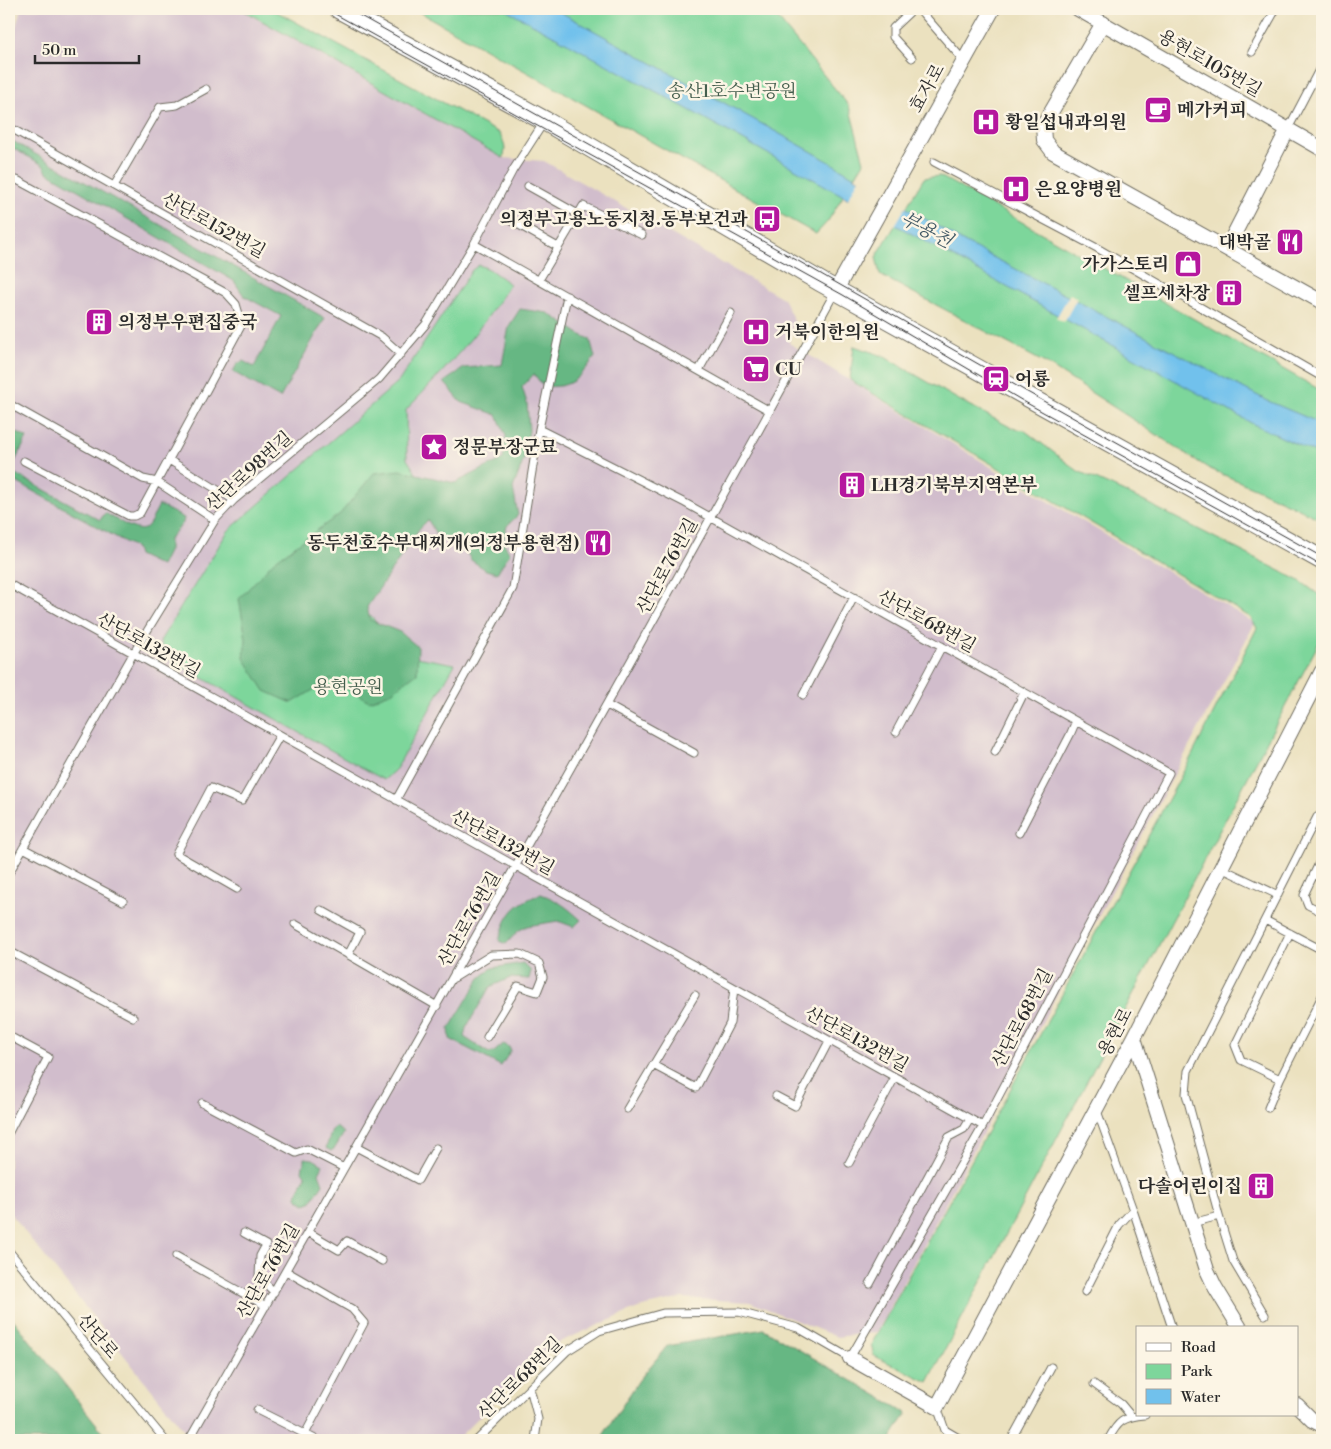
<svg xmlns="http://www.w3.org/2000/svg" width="1331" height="1449" viewBox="0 0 1331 1449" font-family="'Libre Bodoni','Noto Serif KR',serif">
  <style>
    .industrial { fill: #d1bdcc }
    .green { fill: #7dd69b; stroke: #548063 }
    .forest { fill: #66b783; stroke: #487157 }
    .water { fill: #71c1ec; stroke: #4e768c }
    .pier { fill: #ebe1bf }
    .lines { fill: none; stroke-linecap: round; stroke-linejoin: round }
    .service-casing { stroke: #6e6b5f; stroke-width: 9 }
    .minor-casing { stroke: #6e6b5f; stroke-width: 16 }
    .secondary-casing { stroke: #6e6b5f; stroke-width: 21 }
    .service { stroke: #fff; stroke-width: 7 }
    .minor { stroke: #fff; stroke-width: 14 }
    .secondary { stroke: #fff; stroke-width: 19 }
    .tram { stroke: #2b2b2b; stroke-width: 1 }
    .labels { text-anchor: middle; stroke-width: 5; stroke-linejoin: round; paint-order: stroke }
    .street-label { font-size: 18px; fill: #2b2b2b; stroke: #fcf5e5 }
    .park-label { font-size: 18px; fill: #445e4d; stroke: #fcf5e5 }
    .poi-label { font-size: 18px; font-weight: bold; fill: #2b2b2b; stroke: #fcf5e5; text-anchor: start }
    .water-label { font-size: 19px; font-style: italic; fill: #405865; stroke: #fcf5e5 }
  </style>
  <rect width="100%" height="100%" fill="#fcf5e5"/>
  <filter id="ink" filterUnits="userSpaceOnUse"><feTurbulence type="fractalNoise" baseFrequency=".02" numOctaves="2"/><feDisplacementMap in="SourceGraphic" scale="10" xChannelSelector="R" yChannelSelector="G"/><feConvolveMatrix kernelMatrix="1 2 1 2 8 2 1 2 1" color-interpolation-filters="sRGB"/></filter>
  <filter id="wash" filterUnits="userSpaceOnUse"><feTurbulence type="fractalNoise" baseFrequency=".0096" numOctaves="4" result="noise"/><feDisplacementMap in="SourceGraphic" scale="20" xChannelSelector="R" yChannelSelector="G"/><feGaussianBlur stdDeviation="1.12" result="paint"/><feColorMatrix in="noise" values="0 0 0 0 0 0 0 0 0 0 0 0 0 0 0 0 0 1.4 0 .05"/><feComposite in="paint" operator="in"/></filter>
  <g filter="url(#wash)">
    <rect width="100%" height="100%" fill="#ebe1bf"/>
    <!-- industrial -->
    <path class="industrial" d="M21 9H240L503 158 544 161 783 298 794 321 789 343 999 472 1255 623 877 1332 837 1337 750 1302 682 1298 638 1308 550 1346 456 1440H192L9 1212V50Z"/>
    <!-- green -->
    <path class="green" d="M241 9H272L499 133C504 142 507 148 503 158Z
      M414 9H770L849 106 864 162 828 221 816 234Z
      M940 176 1322 391V520L1259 490 1208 468 1047 364 880 275 876 257 924 178Z
      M479 265 489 269 510 284C482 330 444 371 406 410L407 459 422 483 351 588 368 613 405 655 455 664 396 769 384 780 167 658 160 641 228 531 399 381 472 270Z
      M854 346 883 356 959 400 1012 428 1024 430 1078 471 1133 496 1300 581 1322 597V637L928 1382 874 1356 871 1345 1187 765 1257 628 1250 617 850 380Z"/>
    <!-- forest -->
    <path class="forest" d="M9 139 325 318 280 398 233 372 237 364 243 361 254 367 281 316 244 296 234 281 47 172 43 165 9 146Z
      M520 309 548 313 581 335 590 339 595 357C579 378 572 389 543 386L534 374 522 387 527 403 529 431 524 459 513 488 518 515 507 526 503 542 510 553 497 573 486 570 471 560 465 550 436 534 428 520 419 529 367 607 370 620 400 632 418 647 417 673 390 693 369 701 331 679 292 703 265 691 244 658 246 639 239 599 274 561 340 514 374 473 400 470 455 483 503 459 506 436 497 415 461 402 444 382 464 368 502 365 509 326Z
      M9 428 27 438 10 471 100 520 105 513C113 517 136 533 144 529 151 525 155 512 159 505L184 518 183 523 169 539V550L161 566 138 555 136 548 9 478Z
      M541 894C558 900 568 908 581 920L574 927 558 921 527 926 518 931 506 944 499 941C507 913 514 904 541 894Z
      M523 963 531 971 529 979 510 978 490 987 466 1028 464 1037 489 1053 494 1052 503 1044 508 1046 511 1050 501 1066 450 1039 449 1029 480 978 492 968Z
      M336 1127 344 1133 335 1148 331 1151 326 1148 332 1130Z
      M304 1158 313 1159 323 1165 319 1173 323 1184 311 1202 305 1204 299 1200 296 1195 306 1176 302 1170 304 1163Z
      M9 1314 109 1440H9Z
      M764 1329 907 1413 890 1440H600L639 1380 667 1346Z"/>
    <!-- water -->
    <path class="water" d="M505 9H555L816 154 964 242 1268 401 1322 424V456L1253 424 664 96Z"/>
    <!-- pier -->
    <path class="pier" d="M860 177 907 205 894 227 847 201Z
      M1070 294 1077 298 1064 322 1056 318Z"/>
  </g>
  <g filter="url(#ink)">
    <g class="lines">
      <!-- service casing -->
      <g class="service-casing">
        <path id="service" d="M919 9 964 61
          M1252 52 1276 9
          M912 58 893 37V28L913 9
          M9 127 382 337 401 354
          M1288 129 1322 64
          M934 162 1097 248 1322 377
          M9 180H17L226 293 236 304 242 324 140 513 134 516H129L24 461
          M114 186 160 107 177 105 206 89
          M528 186 578 214
          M510 220 558 247
          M474 244 770 411
          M539 280 583 206 642 235
          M699 370 731 313
          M9 404 143 479 157 482 215 520
          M169 460 234 500
          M9 584 983 1126
          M803 695 854 597
          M607 705 694 753
          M896 732 942 646
          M995 752 1024 693
          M396 800 513 588 539 429 567 296
          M1019 833 1070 735 1076 721
          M23 848 123 901
          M1322 857 1304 895 1308 905 1322 912
          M1221 868 1278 895
          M9 873 133 654 215 520 234 500 379 379 426 324 474 244 513 170 544 122
          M237 889 176 854 211 788 242 801 280 735
          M321 910 360 932 348 955
          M1265 920 1322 950
          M295 924 437 1006
          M9 951 133 1017
          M454 978 491 955 520 954 539 963 543 977 537 992 518 986 487 1037
          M9 1036 48 1057 9 1132
          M653 1065 696 1088 730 1023 734 988
          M1280 1079 1241 1060 1235 1045 1290 933
          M776 1096 795 1106 829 1041
          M202 1103 296 1153 307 1149 344 1168
          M1096 1108 1133 1210 1172 1328
          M1268 1108 1280 1079 1322 996
          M627 1109 695 995
          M356 1147 418 1180 436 1148
          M849 1163 895 1077
          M1192 1223 1219 1216
          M308 1232 339 1250 347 1241 382 1261
          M244 1233 266 1245 260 1256 259 1277 274 1292
          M9 1251 165 1440
          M176 1256 266 1306
          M286 1271 352 1309 364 1323 305 1434 317 1440
          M870 1284 949 1137 964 1129 970 1119
          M1085 1292 1119 1225 1133 1210
          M1265 1315 1233 1261 1219 1216 1186 1094 1188 1071 1317 817 1322 814
          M1094 1384 1121 1404 1131 1416
          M530 1388 538 1419 535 1440
          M937 1407 945 1430 962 1440
          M257 1410 305 1434
          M189 1440C407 1058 625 676 836 290
          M477 1440 567 1351 599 1331 663 1313 739 1312 798 1328 850 1358 983 1126 1169 773 685 503 539 429
          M1011 1440 1051 1367
          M1108 1440C1118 1421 1123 1417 1145 1415"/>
      </g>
      <!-- minor casing -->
      <g class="minor-casing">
        <path id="minor" d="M1078 9 1322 149
          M1103 23 1043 126 1044 140 1053 152 1322 302
          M1227 248 1288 129
          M836 290 993 9
          M1134 1038 1207 1270 1215 1287 1240 1328
          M850 1358 937 1407 1134 1038 1322 671
          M1297 1405 1312 1420 1322 1425"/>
      </g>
      <!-- secondary casing -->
      <g class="secondary-casing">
        <path id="secondary" d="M339 9 545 121 821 282 1322 560"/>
      </g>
      <!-- service -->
      <use href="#service" class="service"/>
      <!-- minor -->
      <use href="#minor" class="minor"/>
      <!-- secondary -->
      <use href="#secondary" class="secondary"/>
      <!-- tram -->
      <path class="tram" d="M326 9 843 295 1023 401 1322 566
        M348 9 800 262 1029 393 1322 557"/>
    </g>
  </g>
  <!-- icons -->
  <defs>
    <g id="cafe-square" transform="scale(1.4375)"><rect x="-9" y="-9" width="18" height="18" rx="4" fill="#b5179e" stroke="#fcf5e5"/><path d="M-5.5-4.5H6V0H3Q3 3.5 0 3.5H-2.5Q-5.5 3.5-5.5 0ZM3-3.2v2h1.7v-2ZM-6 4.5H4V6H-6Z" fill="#fff"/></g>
    <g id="hospital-square" transform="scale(1.4375)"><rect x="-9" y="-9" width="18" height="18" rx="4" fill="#b5179e" stroke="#fcf5e5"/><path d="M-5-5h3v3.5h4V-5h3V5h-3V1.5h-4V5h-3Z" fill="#fff"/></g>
    <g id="bus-square" transform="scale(1.4375)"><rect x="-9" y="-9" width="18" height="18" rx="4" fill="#b5179e" stroke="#fcf5e5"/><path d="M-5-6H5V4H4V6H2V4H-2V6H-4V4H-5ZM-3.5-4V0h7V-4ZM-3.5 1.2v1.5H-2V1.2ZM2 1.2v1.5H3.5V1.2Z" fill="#fff"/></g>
    <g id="restaurant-square" transform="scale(1.4375)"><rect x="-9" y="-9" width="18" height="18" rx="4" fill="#b5179e" stroke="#fcf5e5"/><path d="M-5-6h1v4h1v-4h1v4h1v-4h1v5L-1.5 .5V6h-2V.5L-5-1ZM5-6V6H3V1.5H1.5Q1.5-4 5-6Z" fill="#fff"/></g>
    <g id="shop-square" transform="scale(1.4375)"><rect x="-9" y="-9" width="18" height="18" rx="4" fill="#b5179e" stroke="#fcf5e5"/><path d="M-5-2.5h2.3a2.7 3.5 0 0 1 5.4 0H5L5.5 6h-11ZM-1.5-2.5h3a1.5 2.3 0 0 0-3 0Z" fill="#fff"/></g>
    <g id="building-square" transform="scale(1.4375)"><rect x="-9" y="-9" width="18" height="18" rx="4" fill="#b5179e" stroke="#fcf5e5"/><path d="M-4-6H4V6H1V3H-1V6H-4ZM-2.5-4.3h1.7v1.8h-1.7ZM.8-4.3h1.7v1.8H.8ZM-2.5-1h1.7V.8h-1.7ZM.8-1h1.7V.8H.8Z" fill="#fff"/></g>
    <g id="supermarket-square" transform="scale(1.4375)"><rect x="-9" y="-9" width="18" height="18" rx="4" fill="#b5179e" stroke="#fcf5e5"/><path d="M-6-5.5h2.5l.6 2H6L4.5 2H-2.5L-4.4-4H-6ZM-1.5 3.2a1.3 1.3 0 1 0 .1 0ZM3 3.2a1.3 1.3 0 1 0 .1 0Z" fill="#fff"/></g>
    <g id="station-square" transform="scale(1.4375)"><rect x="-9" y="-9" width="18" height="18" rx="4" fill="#b5179e" stroke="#fcf5e5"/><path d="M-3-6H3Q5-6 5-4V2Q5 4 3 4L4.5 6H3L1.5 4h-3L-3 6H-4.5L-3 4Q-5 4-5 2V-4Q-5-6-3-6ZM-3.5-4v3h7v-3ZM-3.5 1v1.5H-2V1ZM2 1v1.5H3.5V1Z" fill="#fff"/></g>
    <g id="sight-square" transform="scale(1.4375)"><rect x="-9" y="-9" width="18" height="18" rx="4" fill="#b5179e" stroke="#fcf5e5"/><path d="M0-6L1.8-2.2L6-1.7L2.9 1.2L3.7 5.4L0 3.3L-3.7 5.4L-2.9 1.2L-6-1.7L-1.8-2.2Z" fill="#fff"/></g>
  </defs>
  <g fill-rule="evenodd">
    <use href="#cafe-square" x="1158" y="110"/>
    <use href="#hospital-square" x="986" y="122"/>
    <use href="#hospital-square" x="1016" y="189"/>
    <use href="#bus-square" x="767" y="219"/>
    <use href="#restaurant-square" x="1290" y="242"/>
    <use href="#shop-square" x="1188" y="264"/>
    <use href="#building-square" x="1229" y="293"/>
    <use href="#building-square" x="99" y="322"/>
    <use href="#hospital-square" x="756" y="332"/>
    <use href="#supermarket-square" x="756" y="369"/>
    <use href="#station-square" x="996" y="379"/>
    <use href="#sight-square" x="434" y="447"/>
    <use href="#building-square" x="852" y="485"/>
    <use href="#restaurant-square" x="598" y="543"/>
    <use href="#building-square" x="1261" y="1186"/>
  </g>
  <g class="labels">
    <!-- street labels -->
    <g class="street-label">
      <text transform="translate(1210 63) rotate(30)" y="6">용현로105번길</text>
      <text transform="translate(927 88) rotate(-61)" y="6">효자로</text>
      <text transform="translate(214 225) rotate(29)" y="6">산단로152번길</text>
      <text transform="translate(249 471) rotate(-42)" y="6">산단로98번길</text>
      <text transform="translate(667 566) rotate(-61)" y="6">산단로76번길</text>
      <text transform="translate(927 621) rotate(29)" y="6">산단로68번길</text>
      <text transform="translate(149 645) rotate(29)" y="6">산단로132번길</text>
      <text transform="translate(503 842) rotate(29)" y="6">산단로132번길</text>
      <text transform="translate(469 919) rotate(-60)" y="6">산단로76번길</text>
      <text transform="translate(1022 1018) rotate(-62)" y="6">산단로68번길</text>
      <text transform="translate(1115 1032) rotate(-62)" y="6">용현로</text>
      <text transform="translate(857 1039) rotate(29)" y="6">산단로132번길</text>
      <text transform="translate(268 1271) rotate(-60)" y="6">산단로76번길</text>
      <text transform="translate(98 1336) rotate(50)" y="6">산단로</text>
      <text transform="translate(520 1378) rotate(-44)" y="6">산단로68번길</text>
    </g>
    <!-- park labels -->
    <g class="park-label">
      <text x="732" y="97">송산1호수변공원</text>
      <text x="348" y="693">용현공원</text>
    </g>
    <!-- poi labels -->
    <g class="poi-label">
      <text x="1177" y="116">메가커피</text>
      <text x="1005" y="128">황일섭내과의원</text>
      <text x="1035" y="195">은요양병원</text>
      <text x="748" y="225" text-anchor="end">의정부고용노동지청.동부보건과</text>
      <text x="1271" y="248" text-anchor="end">대박골</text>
      <text x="1169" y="270" text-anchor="end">가가스토리</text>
      <text x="1210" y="299" text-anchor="end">셀프세차장</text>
      <text x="118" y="328">의정부우편집중국</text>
      <text x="775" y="338">거북이한의원</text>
      <text x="775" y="375">CU</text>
      <text x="1015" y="385">어룡</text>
      <text x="453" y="453">정문부장군묘</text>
      <text x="871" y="491">LH경기북부지역본부</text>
      <text x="579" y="549" text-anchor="end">동두천호수부대찌개(의정부용현점)</text>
      <text x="1242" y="1192" text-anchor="end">다솔어린이집</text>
    </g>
    <!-- water labels -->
    <g class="water-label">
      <text transform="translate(927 229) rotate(28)" y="7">부용천</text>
    </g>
  </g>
  <!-- margin -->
  <rect width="1331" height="1449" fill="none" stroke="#fcf5e5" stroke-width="30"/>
  <!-- legend -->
  <rect x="1136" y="1326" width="162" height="90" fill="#fcf5e5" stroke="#a8a49b"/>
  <rect x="1146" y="1343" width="25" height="8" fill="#ffffff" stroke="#a8a49b"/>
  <text x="1181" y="1352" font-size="15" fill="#2b2b2b">Road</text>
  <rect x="1146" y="1364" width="25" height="15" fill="#7dd69b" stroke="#a8a49b"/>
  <text x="1181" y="1376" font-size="15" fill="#2b2b2b">Park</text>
  <rect x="1146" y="1389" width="25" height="15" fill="#71c1ec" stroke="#a8a49b"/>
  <text x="1181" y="1402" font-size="15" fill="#2b2b2b">Water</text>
  <!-- scale -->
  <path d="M35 55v8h104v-8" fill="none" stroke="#2b2b2b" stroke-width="2.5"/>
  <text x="42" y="55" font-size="15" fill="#2b2b2b" stroke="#fcf5e5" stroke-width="4" paint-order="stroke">50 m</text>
</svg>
